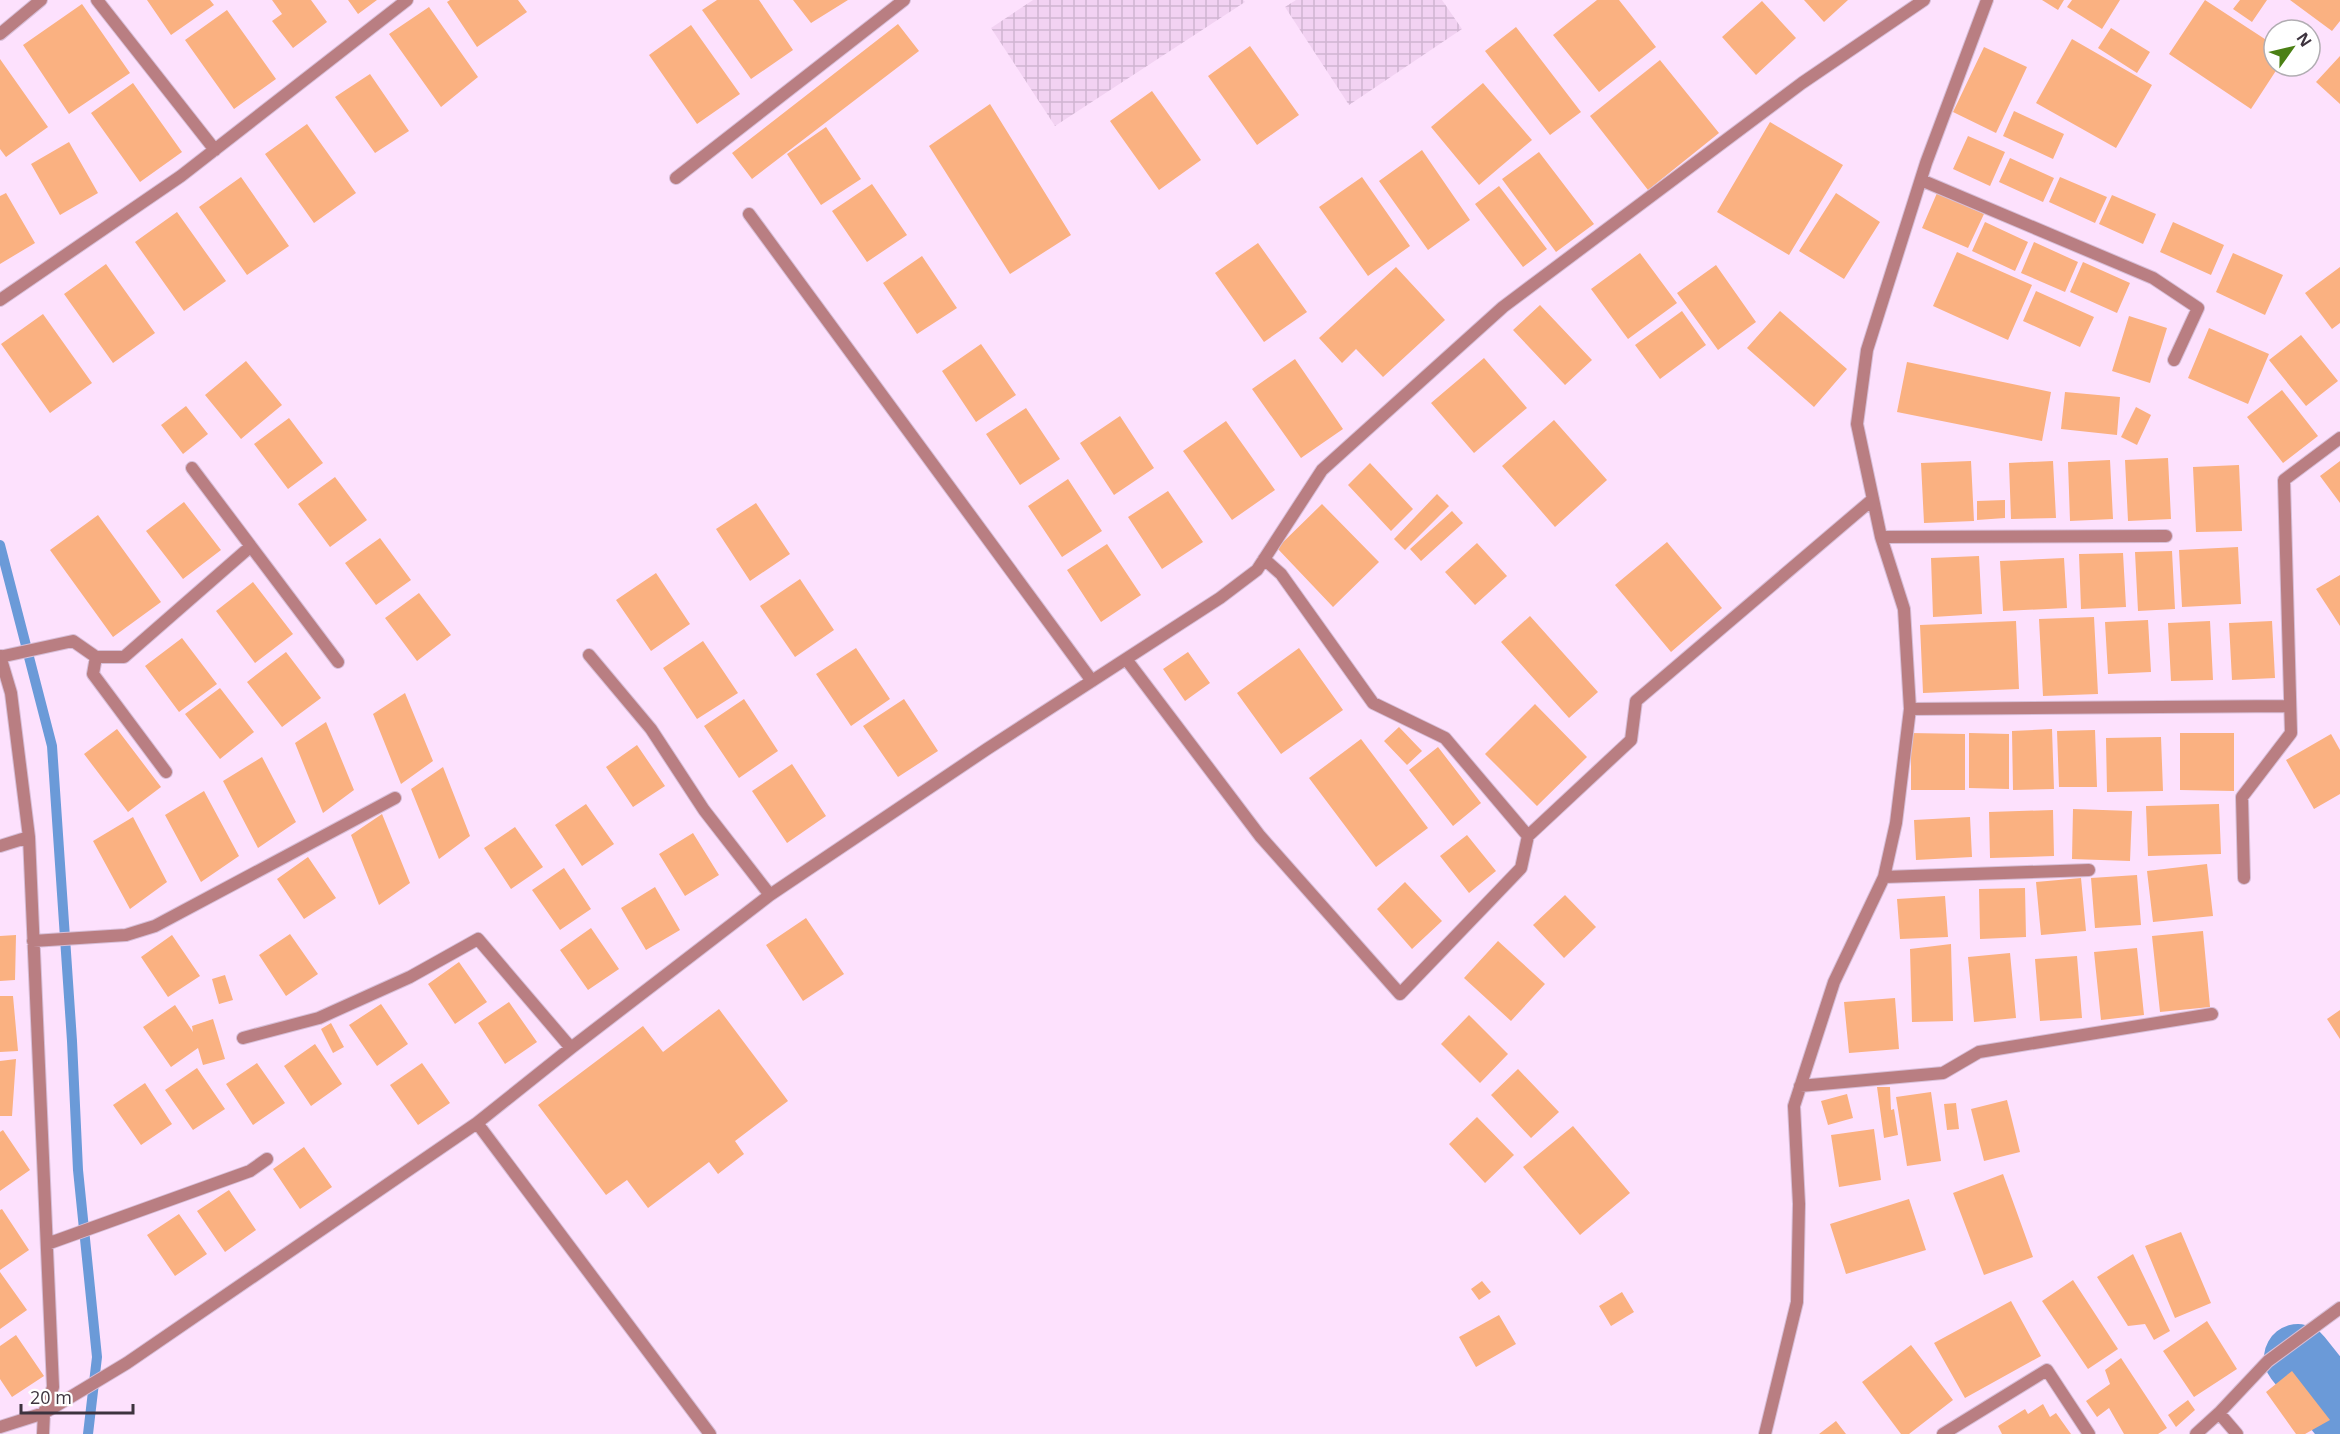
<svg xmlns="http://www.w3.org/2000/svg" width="2340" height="1434" viewBox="0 0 2340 1434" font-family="'Open Sans',sans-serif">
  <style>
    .industrial { fill: url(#industrial-grid) }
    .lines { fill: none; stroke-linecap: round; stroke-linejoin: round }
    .stream { stroke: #6b9ad8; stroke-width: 10 }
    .river { stroke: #6b9ad8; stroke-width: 68 }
    .building { fill: #fab181 }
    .minor-casing { stroke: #d7bed7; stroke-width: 14 }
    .minor { stroke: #b97e82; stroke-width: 12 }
  </style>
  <defs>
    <pattern id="industrial-grid" width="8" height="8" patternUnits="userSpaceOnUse" patternTransform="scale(1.5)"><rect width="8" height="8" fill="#f2d2f2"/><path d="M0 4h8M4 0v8" fill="none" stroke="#d0b5d1"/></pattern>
  </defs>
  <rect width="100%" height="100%" fill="#fde1fd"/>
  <!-- industrial -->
  <path class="industrial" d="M1033 0H1243L1245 2 1055 126 991 28Z
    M1296 0H1442L1462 29 1349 105 1285 7Z"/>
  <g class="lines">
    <!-- stream -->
    <path class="stream" d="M0 545 52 746 72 1041 78 1170 97 1357 88 1434"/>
    <!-- river -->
    <path class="river" d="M2298 1358 2340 1411"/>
  </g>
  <!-- building -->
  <path class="building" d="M147 0H210L214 5 171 35Z
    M272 0H311L327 22 293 48 272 21 282 14Z
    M348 0H377L358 14Z
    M450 0H518L527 12 477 47 447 2Z
    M717 0H759L793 50 751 79 702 10Z
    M793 0H848L811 23Z
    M1597 0H1619L1656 47 1599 92 1553 35Z
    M1804 0H1848L1824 22Z
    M2042 0H2064L2058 10Z
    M2072 0H2120L2102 29 2067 7Z
    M2205 0 2274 45V66H2279L2251 109 2169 54Z
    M2240 0H2267L2252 22 2233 9Z
    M2290 0H2340V21L2332 31Z
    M1762 1 1796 38 1756 75 1722 37Z
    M82 4 130 73 69 114 23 45Z
    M429 7 478 77 441 107 389 34Z
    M227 10 276 79 234 109 185 40Z
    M898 24 919 51 752 179 732 153Z
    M691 25 740 94 697 124 649 55Z
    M1516 27 1581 112 1550 135 1485 51Z
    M2111 28 2150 52 2137 73 2098 48Z
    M2072 39 2152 85 2116 148 2036 103Z
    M1250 46 1299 115 1257 145 1208 76Z
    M1984 47 2027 67 1996 133 1953 112Z
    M2340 56V104L2316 82Z
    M0 59 48 127 6 157 0 149Z
    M1660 60 1719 133 1648 190 1590 116Z
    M370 74 409 131 375 153 335 97Z
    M133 83 182 152 140 182 91 113Z
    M1483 83 1532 140 1479 185 1431 127Z
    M1152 91 1201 160 1159 190 1110 121Z
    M990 104 1071 235 1010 274 929 146Z
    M2014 111 2064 134 2053 159 2003 136Z
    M1770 122 1843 165 1789 255 1717 212Z
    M307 124 356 193 314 223 265 154Z
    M826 127 861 179 821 205 787 154Z
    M1968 136 2005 152 1990 186 1953 169Z
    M69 142 98 193 60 215 31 164Z
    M1422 150 1470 220 1428 250 1379 181Z
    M1539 152 1594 224 1556 252 1502 179Z
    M2010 158 2054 178 2043 202 1999 182Z
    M241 177 289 246 247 275 199 207Z
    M1362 177 1410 246 1368 276 1319 207Z
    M2060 177 2107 197 2095 223 2049 202Z
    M872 184 907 235 867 262 832 211Z
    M1499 186 1547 249 1523 267 1475 204Z
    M6 193 35 243 0 264V196Z
    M1836 193 1880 222 1844 279 1799 251Z
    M1937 193 1984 214 1968 248 1922 228Z
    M2112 195 2156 214 2143 244 2099 224Z
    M177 212 226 281 184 311 135 242Z
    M1985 222 2028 242 2015 271 1972 251Z
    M2173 222 2224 245 2211 275 2160 252Z
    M2034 242 2078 262 2065 292 2021 273Z
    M1258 243 1307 312 1264 342 1215 273Z
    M1957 252 2032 285 2008 340 1933 306Z
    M1640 253 1677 303 1628 339 1591 289Z
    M2233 253 2283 275 2265 315 2216 292Z
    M922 256 957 308 917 334 883 283Z
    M2083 262 2130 283 2117 313 2070 292Z
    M106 264 155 333 113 363 64 294Z
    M1716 265 1756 322 1718 350 1677 293Z
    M1396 267 1445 320 1383 377 1356 349 1342 363 1319 338Z
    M2340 267V323L2332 329 2305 293Z
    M2036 291 2094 317 2080 347 2023 321Z
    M1540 305 1592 360 1565 385 1513 330Z
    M1682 311 1706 345 1660 379 1635 345Z
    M1780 311 1847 369 1814 407 1747 348Z
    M43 314 92 383 50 413 1 344Z
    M2129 316 2167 328 2150 383 2112 371Z
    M2209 328 2269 354 2248 404 2188 378Z
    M2301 335 2338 381 2306 406 2269 360Z
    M981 344 1016 395 976 422 942 371Z
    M1484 358 1527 408 1474 453 1431 403Z
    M1295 359 1343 429 1301 458 1252 389Z
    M246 361 282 405 241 439 205 395Z
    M1907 362 2051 392 2042 441 1897 412Z
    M2282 390 2318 436 2283 463 2247 417Z
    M2065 392 2120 397 2117 435 2061 429Z
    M186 406 208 434 183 454 161 425Z
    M2136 407 2151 415 2137 445 2121 437Z
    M1026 408 1060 459 1020 485 986 434Z
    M1120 416 1154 468 1114 495 1080 443Z
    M289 418 323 463 288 489 254 444Z
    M1554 420 1607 480 1555 527 1502 466Z
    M1226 421 1275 490 1232 520 1183 451Z
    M2168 458 2171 519 2128 521 2125 460Z
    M2110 460 2113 519 2070 521 2068 462Z
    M1971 461 1974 521 1924 523 1921 463Z
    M2053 461 2056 518 2011 519 2009 463Z
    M2340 461V503L2320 476Z
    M1370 463 1413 509 1391 531 1348 485Z
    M2239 465 2242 531 2196 532 2193 467Z
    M335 477 367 520 330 547 298 504Z
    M1068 479 1102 531 1062 557 1028 506Z
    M1168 491 1203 542 1162 569 1128 517Z
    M1437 494 1449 506 1405 550 1394 539Z
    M2005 500V518L1977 520V501Z
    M184 502 221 550 183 579 146 531Z
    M756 503 790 554 750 581 716 529Z
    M1322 504 1379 562 1333 607 1277 548Z
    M1452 511 1463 523 1421 561 1410 549Z
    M98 515 161 602 113 637 50 550Z
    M380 538 411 580 376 605 345 563Z
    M1667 542 1722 608 1671 652 1615 585Z
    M1477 543 1507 576 1475 605 1445 572Z
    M1107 544 1141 595 1101 622 1067 570Z
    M2238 547 2241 604 2182 607 2179 550Z
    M2172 551 2175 609 2138 611 2135 552Z
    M2123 553 2126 607 2081 609 2079 554Z
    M1979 556 1982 614 1933 617 1931 558Z
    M2064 558 2067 608 2003 611 2000 561Z
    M656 573 690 624 651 651 616 600Z
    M2340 575V626L2316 589Z
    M800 579 834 630 795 657 760 606Z
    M253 582 293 634 255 663 216 611Z
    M419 593 451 635 417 661 385 618Z
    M1530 616 1598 692 1569 718 1501 642Z
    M2094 617 2098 694 2043 696 2039 619Z
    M2148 620 2151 672 2108 674 2105 622Z
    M2016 621 2019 689 1923 693 1920 625Z
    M2210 621 2213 680 2171 681 2168 623Z
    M2272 621 2275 678 2232 680 2229 623Z
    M182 638 217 684 179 712 145 666Z
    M703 641 738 693 697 719 663 668Z
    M856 648 890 699 851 726 816 674Z
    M1299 648 1343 710 1281 754 1237 693Z
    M286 652 321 698 282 727 247 682Z
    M1188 652 1210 683 1185 701 1163 669Z
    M220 688 254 732 220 759 185 714Z
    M405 693 433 761 401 784 373 714Z
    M744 699 778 751 739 778 704 726Z
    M904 699 938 751 898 777 863 726Z
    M1535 704 1587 757 1537 806 1485 754Z
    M326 722 354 790 323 813 295 743Z
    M1399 727 1422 751 1407 765 1384 741Z
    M117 729 161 787 128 812 84 754Z
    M2052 729 2054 789 2013 790 2012 731Z
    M2095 730 2097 787H2059L2057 731Z
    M1911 733 1965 734V790H1911Z
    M1969 733 2009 734V789L1969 788Z
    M2180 733H2234V791L2180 790Z
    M2331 734 2340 750V794L2314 809 2286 760Z
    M2161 737 2163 791 2107 792 2106 738Z
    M1361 739 1428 828 1376 867 1309 778Z
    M637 745 665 786 633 807 606 767Z
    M1438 747 1481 803 1453 826 1409 770Z
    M262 757 296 822 258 848 223 781Z
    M792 764 826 816 787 843 752 791Z
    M443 767 470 836 439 859 411 789Z
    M204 791 239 856 201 882 165 815Z
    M586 804 614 844 582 866 555 825Z
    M2219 804 2221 854 2148 856 2146 806Z
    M2073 809 2132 811 2130 861 2072 859Z
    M2053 810 2054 856 1990 858 1989 812Z
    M382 814 410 883 379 905 351 835Z
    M133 817 167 882 130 909 93 841Z
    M1970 817 1972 857 1916 860 1914 820Z
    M515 827 543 867 511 889 484 848Z
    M693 833 719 875 685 896 659 854Z
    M1467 835 1496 871 1469 893 1440 856Z
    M308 857 336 898 304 919 277 879Z
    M2207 864 2213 916 2153 922 2147 871Z
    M564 868 591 909 560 930 532 890Z
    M2137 875 2141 925 2095 928 2091 878Z
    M2081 878 2086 931 2041 935 2036 882Z
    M1405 882 1442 921 1412 949 1377 909Z
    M655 887 680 930 646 950 621 908Z
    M2025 888 2026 937 1980 939 1979 889Z
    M1565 895 1596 927 1564 958 1533 925Z
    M1945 896 1948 937 1900 939 1897 899Z
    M806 918 844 974 803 1001 766 945Z
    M591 928 619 969 588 990 560 950Z
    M2203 931 2210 1007 2160 1012 2152 936Z
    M290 934 318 974 286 996 259 955Z
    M16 935 15 980 0 981V936Z
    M172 935 200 976 168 997 141 957Z
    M1498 941 1545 984 1511 1021 1464 978Z
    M1951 944 1953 1021 1912 1022 1910 949Z
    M2137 948 2144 1015 2101 1020 2094 952Z
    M2010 953 2016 1018 1974 1022 1968 957Z
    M2077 956 2082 1018 2040 1021 2035 959Z
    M459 962 487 1002 455 1024 428 984Z
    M225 975 233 1000 219 1004 212 979Z
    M0 996H13L18 1051 0 1052Z
    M1895 998 1899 1049 1849 1053 1844 1002Z
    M509 1002 537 1042 505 1064 478 1023Z
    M381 1004 408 1044 377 1066 349 1025Z
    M175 1005 193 1032 192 1026 213 1019 225 1059 203 1065 198 1048 171 1067 143 1027Z
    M719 1009 788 1101 735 1141 744 1154 718 1174 709 1162 648 1208 627 1180 606 1195 538 1105 643 1026 663 1052Z
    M2340 1010V1039L2327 1019Z
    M1469 1015 1508 1054 1480 1083 1441 1044Z
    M331 1023 344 1047 333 1053 321 1029Z
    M315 1044 342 1084 311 1106 284 1066Z
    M16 1059 12 1116H0V1061Z
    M257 1063 285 1103 253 1125 226 1084Z
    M422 1063 450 1103 418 1125 390 1085Z
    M197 1068 225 1109 193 1130 165 1090Z
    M1518 1069 1559 1112 1531 1138 1491 1095Z
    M145 1083 172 1124 141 1145 113 1105Z
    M1877 1087H1890L1891 1110 1894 1109 1898 1135 1884 1138Z
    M1931 1092 1941 1161 1907 1166 1896 1097Z
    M1847 1094 1853 1118 1828 1125 1821 1101Z
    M2007 1100 2020 1152 1984 1161 1971 1109Z
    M1956 1103 1959 1129 1947 1130 1944 1104Z
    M1477 1117 1514 1155 1485 1183 1449 1144Z
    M1573 1126 1630 1193 1580 1235 1523 1167Z
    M1874 1129 1881 1180 1839 1187 1831 1135Z
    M3 1130 30 1170 0 1191V1132Z
    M304 1147 332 1187 300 1209 273 1169Z
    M2003 1174 2033 1257 1984 1275 1953 1193Z
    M229 1190 256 1230 225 1252 197 1211Z
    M1909 1199 1926 1250 1846 1274 1830 1224Z
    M2 1209 29 1250 0 1270V1210Z
    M179 1214 207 1254 175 1276 147 1235Z
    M2181 1232 2211 1303 2175 1318 2145 1246Z
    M2133 1254 2170 1331 2154 1340 2145 1324 2128 1326 2097 1277Z
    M0 1272 27 1310 0 1329Z
    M2073 1280 2118 1349 2088 1369 2042 1301Z
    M1482 1281 1491 1292 1479 1300 1471 1289Z
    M1622 1292 1634 1312 1611 1326 1599 1306Z
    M2011 1301 2041 1356 1965 1398 1934 1343Z
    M1499 1315 1516 1344 1476 1367 1459 1337Z
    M2207 1321 2237 1369 2194 1397 2163 1351Z
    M16 1335 44 1376 12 1397 0 1379V1346Z
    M1911 1345 1953 1400 1909 1434H1901L1862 1382Z
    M2121 1358 2167 1428 2158 1434H2124L2109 1408 2097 1417 2086 1401 2110 1384 2105 1370Z
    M2292 1371 2330 1420 2305 1434H2296L2266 1392Z
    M2188 1400 2195 1410 2176 1427 2168 1415Z
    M2043 1404 2050 1417 2056 1413 2071 1434H2002L1998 1426 2025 1409 2028 1414Z
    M1836 1421 1846 1434H1819Z"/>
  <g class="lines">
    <!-- minor casing -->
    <g class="minor-casing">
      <path id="minor" d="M97 0 215 150
        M0 34 41 0
        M676 178 904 0
        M1921 180 2153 278 2198 308 2174 360
        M749 214 1092 681
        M0 300 181 176 407 0
        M192 468 338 662
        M1881 537 2166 536
        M1264 559 1281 574 1373 703 1445 738 1528 836
        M589 655 651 729 704 810 770 895
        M0 656 11 693 29 837 53 1387 44 1413 43 1434
        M0 657 73 641 96 657H124L250 547
        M96 657 93 674 166 772
        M1126 659 1260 836 1400 994 1521 868 1528 836 1631 740 1636 701 1873 499
        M1910 709 2290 706
        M0 846 29 837
        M1884 877 2089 870
        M2244 878 2242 797 2291 733 2284 480 2340 438
        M33 941 126 935 155 926 395 798
        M243 1038 319 1018 410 977 478 939 571 1048
        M1800 1086 1943 1073 1979 1052 2212 1014
        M477 1123 710 1434
        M47 1244 250 1171 267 1159
        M2219 1413 2237 1434
        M0 1427 44 1413 127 1363 477 1123 571 1048 770 895 987 749 1220 598 1257 570 1322 470 1503 307 1802 83 1924 0
        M1765 1434 1797 1302 1799 1204 1794 1106 1834 982 1884 877 1896 823 1910 709 1904 609 1881 537 1857 424 1867 350 1926 163 1987 0
        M1943 1434 2047 1370 2089 1434
        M2196 1434 2219 1413 2268 1361 2340 1308"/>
    </g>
    <!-- minor -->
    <use href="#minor" class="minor"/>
  </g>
  <!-- north arrow -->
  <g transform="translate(2292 48) rotate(56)"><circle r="28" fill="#ffffff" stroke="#b1adb2" stroke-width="1.5"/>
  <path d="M0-4.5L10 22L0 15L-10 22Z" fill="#4b8014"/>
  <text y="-9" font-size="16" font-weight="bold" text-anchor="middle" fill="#3d333e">N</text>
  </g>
  <!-- scale -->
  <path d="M21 1404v9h112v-9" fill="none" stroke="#3d333e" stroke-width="3"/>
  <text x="30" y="1404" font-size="18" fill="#3d333e" stroke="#ffffff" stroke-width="4.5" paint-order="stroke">20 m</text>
</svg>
